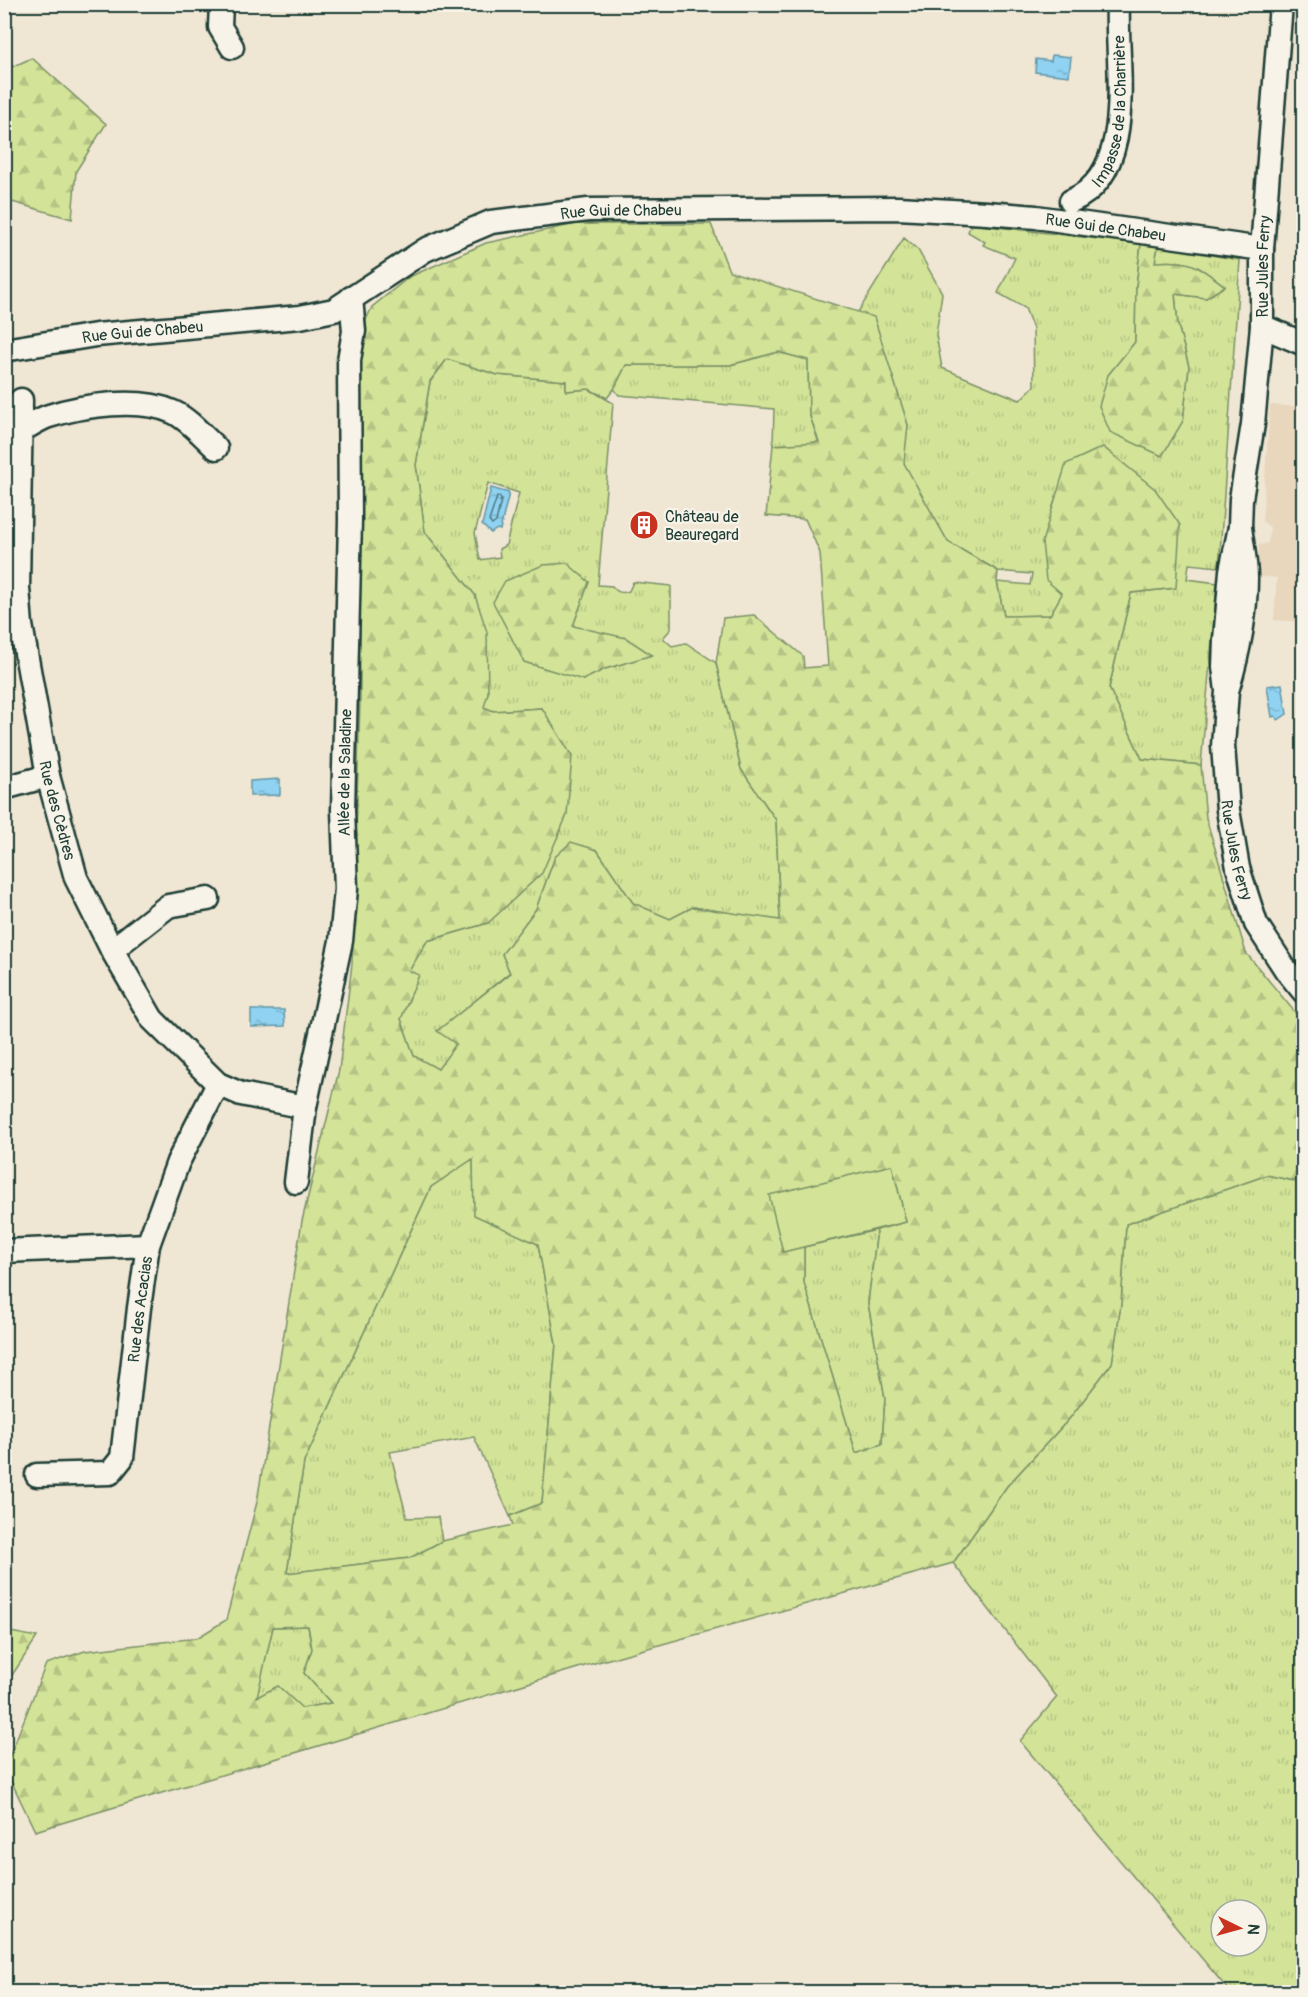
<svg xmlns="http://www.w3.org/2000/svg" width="1308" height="1997" viewBox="0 0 1308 1997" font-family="Pangolin,sans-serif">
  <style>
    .built { fill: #e8d6bd }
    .grass { fill: url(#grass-tufts); stroke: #799066; stroke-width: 1.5; fill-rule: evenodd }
    .forest { fill: url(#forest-firs); stroke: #799066; stroke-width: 1.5; fill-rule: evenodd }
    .pitch { fill: #d3e498; stroke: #799066; stroke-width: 1.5 }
    .water { fill: url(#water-ripples); stroke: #6296a5; stroke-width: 1.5 }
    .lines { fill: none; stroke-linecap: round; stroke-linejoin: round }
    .shore { stroke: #4c7980; stroke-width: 1.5 }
    .minor-casing { stroke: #1f3d34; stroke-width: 27 }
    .minor { stroke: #f7f3e8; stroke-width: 22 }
    .labels { text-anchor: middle; stroke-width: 4.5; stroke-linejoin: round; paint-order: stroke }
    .street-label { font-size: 16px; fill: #1f3d34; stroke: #f7f3e8 }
    .poi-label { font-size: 16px; fill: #1f3d34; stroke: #f7f3e8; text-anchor: start }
  </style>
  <defs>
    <pattern id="grass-tufts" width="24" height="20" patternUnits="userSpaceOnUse" patternTransform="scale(1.5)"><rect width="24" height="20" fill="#d3e498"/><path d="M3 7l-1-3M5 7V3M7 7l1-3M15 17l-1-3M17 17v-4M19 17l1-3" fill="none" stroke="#b5c484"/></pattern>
    <pattern id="forest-firs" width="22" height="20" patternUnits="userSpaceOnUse" patternTransform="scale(1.5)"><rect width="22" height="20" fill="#d3e498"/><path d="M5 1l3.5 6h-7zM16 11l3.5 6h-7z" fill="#b5c484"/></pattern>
    <pattern id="water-ripples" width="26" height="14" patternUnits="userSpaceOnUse" patternTransform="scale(1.5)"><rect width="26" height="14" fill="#8fd2f1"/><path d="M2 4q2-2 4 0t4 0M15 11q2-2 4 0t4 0" fill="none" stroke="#7bb5cf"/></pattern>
  </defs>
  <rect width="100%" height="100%" fill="#f0e6d4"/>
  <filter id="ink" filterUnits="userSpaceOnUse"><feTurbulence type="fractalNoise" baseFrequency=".0167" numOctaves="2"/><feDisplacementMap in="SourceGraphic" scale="12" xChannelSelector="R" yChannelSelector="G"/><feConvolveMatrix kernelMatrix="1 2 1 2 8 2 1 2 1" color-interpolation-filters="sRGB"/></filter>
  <g filter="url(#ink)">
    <!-- built -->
    <path class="built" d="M1270 405 1303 407V622L1274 620 1277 578 1257 576 1259 545 1268 543 1270 527 1262 521Z"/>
    <!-- grass -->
    <path class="grass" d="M971 224 1141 244 1136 287 1135 342 1108 375 1183 421 1189 367 1178 325 1175 294 1206 298 1225 286C1198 266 1189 259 1155 262L1158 246 1240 260 1219 567 1189 564 1187 579 1217 583 1201 765 1142 759 1109 688 1131 593 1176 588 1062 594 1050 615 1004 616 997 582 1030 585 1032 574 998 571 948 542 903 463 908 425 874 318 858 312 904 238 918 250 942 293 936 335 942 368 1020 400 1034 386 1033 329 1025 308 998 293 1015 258 983 245 985 242 968 232Z
      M778 352 808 360 809 413 819 443 773 445 774 409 619 395 614 389 626 365H730Z
      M447 359 498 375 566 381V391L589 389 613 403 598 585 612 586C617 593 622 594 629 591L633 582 671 586V629L663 638 672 646 686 643 716 663 741 769 776 820 780 921 693 907 670 919 633 903 597 850 555 857 536 909 502 954 510 972 438 1031 457 1044 438 1070 414 1056 401 1019 419 975 408 972 427 941 488 923 542 708 493 711 483 707 488 693 475 595 425 532 416 465 430 382ZM488 483 519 493 506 545 499 549 500 557 480 560 475 533ZM543 565 589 582 573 626 598 633 652 655 605 669 583 680Z
      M473 1158 475 1215 538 1244 556 1344 542 1503 510 1516 474 1437 390 1452 407 1518 438 1517 442 1541 410 1558 287 1573 304 1462 431 1187Z
      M1267 1175 1303 1183V1992H1230L1020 1741 1057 1697 953 1563 1007 1486 1069 1419 1112 1363 1121 1304 1126 1224ZM1221 1910H1257V1946H1221Z
      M877 1230 868 1303 885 1398 882 1444 856 1453 804 1283V1247Z
      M308 1626 312 1649 304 1673 331 1703 302 1708 256 1697 273 1627Z"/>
    <!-- forest -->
    <path class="forest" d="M32 58 106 124 76 171 72 219 5 200V70Z
      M576 224H711L729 271 874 317 908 425 904 463 948 542 998 571 997 582 1004 616 1050 615 1062 594 1046 580 1042 542 1066 464 1103 447 1155 489 1180 525 1176 588 1131 593 1109 688 1142 759 1201 765 1206 818 1246 953 1303 1022V1183L1267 1175 1126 1224 1121 1304 1112 1363 1069 1419 1007 1486 953 1563 598 1662 35 1831 5 1768 46 1664 85 1651 197 1638 226 1620 257 1502 302 1221 339 1070 352 964 360 700 358 337 372 307 409 277 486 243ZM778 352 808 360 809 413 819 442 773 445 766 516 805 519 820 553 828 666 804 668 803 656 754 615 723 618 716 663 741 769 776 820 780 920 693 907 670 919 633 903 597 850 571 842 555 857 536 909 502 954 510 973 437 1031 456 1044 438 1069 414 1056 401 1019 419 975 409 971 427 941 488 923 542 873 567 815 572 756 542 708 493 711 484 707 488 693 487 632 475 595 425 532 416 465 430 381 447 359 498 375 566 381V391L589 389 607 398 614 389 626 365H730ZM473 1159 474 1215 538 1244 556 1344 542 1503 510 1516 513 1525 442 1541 410 1558 287 1573 304 1462 431 1187ZM892 1165 906 1222 877 1230 868 1303 885 1398 882 1444 856 1453 804 1283V1247ZM308 1626 312 1649 304 1673 331 1703 302 1708 278 1686 257 1697 273 1627Z
      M1141 244 1158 246 1155 262C1191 259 1197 265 1225 286L1206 298 1175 294 1178 325 1189 367 1183 421 1162 456 1110 432 1099 406 1108 375 1135 342 1136 287Z
      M567 563 589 582 573 626 626 638 652 655 605 669 583 680 524 662 493 602 505 581 543 565Z
      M5 1631 37 1637 5 1686 4 1631Z"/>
    <!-- pitch -->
    <path class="pitch" d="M892 1165 906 1222 783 1252 769 1195Z"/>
    <!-- water -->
    <path class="water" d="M1052 55 1071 57 1069 76 1035 72 1036 59 1051 61Z
      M491 488 509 493 500 530 497 529 491 533 482 525Z
      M1282 684 1287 714 1278 720 1275 716 1272 717 1267 686Z
      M280 779V795L250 796V781Z
      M251 1010H284L285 1026 251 1027Z"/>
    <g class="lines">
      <!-- shore -->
      <path class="shore" d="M497 497H500L501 500 496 522 492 525 489 521Z"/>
      <!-- minor casing -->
      <g class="minor-casing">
        <g id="minor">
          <path d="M221 4 220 27 232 47"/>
          <path id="s1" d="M1071 201C1139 173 1115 61 1118 4"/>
          <path d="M1262 326 1304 344"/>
          <path id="s2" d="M4 350 96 335 300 317 334 310 425 250 491 222 588 210 898 208 987 213 1036 217 1262 249"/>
          <path id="s3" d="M21 400 18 588 21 625 48 776 76 878 112 950 152 1019 218 1084 241 1094 305 1107"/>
          <path d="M20 431C30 426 39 419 49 416 83 405 140 397 173 412 187 418 204 437 216 448"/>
          <path id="s4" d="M1240 527 1241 499 1253 424 1262 326V249L1281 4"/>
          <path id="s5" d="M1227 691C1238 655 1246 616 1246 578 1246 561 1242 544 1240 527L1231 571 1225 640 1224 667 1227 691 1223 746 1228 810 1238 868 1256 924 1286 970 1304 992"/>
          <path d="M4 788 48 776"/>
          <path d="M112 950 168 906 208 899"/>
          <path id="s6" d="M296 1182 305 1107 341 941 346 889 343 810 350 520 349 360 354 331 351 298"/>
          <path d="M4 1251 148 1245"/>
          <path id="s7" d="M37 1475 110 1473 122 1458 139 1308 148 1245 178 1162 218 1084"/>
        </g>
      </g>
      <!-- minor -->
      <use href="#minor" class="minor"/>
    </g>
  </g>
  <!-- icons -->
  <defs>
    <g id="building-disc" transform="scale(1.5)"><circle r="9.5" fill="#c8321e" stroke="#f7f3e8"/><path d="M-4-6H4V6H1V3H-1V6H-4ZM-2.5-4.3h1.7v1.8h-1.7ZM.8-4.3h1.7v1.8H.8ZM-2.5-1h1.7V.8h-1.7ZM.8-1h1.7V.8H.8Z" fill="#fff"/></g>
  </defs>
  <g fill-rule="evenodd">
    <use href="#building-disc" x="644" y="525"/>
  </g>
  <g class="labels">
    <!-- street labels -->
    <g class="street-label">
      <text dy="6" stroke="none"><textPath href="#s1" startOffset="106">Impasse de la Charrière</textPath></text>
      <text dy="6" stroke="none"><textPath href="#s2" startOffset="644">Rue Gui de Chabeu</textPath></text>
      <text dy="6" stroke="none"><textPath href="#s2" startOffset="1130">Rue Gui de Chabeu</textPath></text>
      <text dy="6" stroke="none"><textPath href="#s4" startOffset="262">Rue Jules Ferry</textPath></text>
      <text dy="6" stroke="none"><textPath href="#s2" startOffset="140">Rue Gui de Chabeu</textPath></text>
      <text dy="6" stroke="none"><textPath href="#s6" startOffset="414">Allée de la Saladine</textPath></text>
      <text dy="6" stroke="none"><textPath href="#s3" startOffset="414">Rue des Cèdres</textPath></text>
      <text dy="6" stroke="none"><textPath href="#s5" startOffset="492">Rue Jules Ferry</textPath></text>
      <text dy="6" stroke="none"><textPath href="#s7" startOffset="242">Rue des Acacias</textPath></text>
    </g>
    <!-- poi labels -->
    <g class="poi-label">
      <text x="665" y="522">Château de<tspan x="665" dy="18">Beauregard</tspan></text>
    </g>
  </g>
  <!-- margin -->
  <rect width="1308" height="1997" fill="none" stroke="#f7f3e8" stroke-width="24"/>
  <rect x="12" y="12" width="1284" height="1973" fill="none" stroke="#1f3d34" stroke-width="2" filter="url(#ink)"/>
  <!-- north arrow -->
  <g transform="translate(1239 1928) rotate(95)"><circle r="28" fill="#f7f3e8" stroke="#a1aaa0" stroke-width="1.5"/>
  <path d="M0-4.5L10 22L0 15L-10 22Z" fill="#c8321e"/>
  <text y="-9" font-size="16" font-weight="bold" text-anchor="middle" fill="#1f3d34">N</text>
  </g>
</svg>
